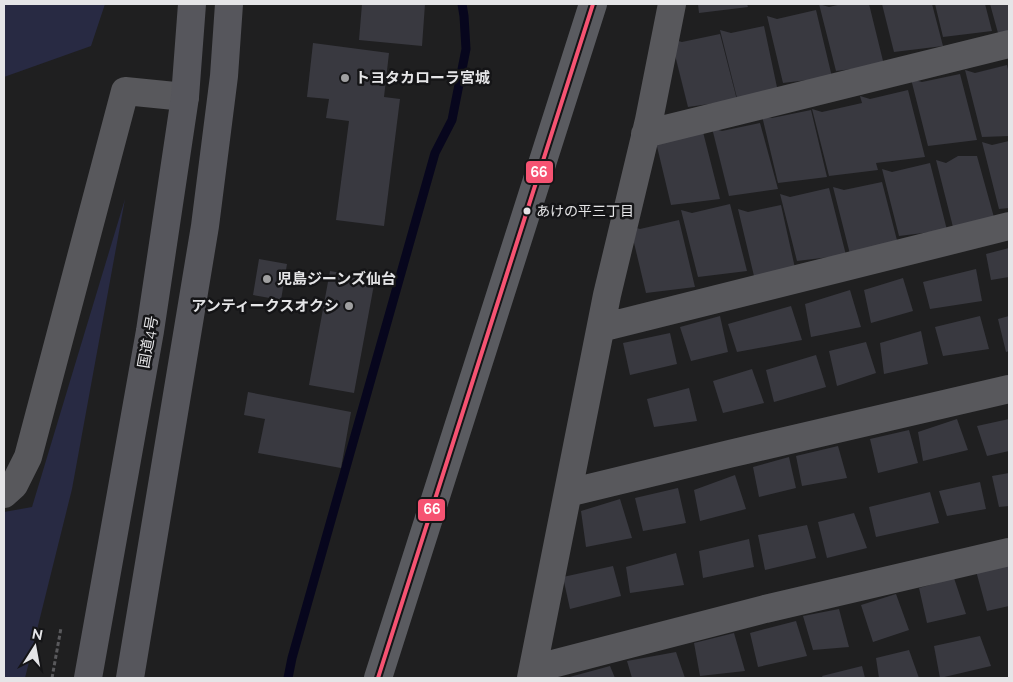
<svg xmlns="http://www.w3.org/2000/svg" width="1013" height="682" viewBox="0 0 1013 682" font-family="Raleway,'Noto Sans JP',sans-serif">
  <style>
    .green { fill: #282a43 }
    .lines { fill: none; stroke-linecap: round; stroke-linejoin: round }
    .stream { stroke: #07061d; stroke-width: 9 }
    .building { fill: #393940 }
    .path { stroke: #59595c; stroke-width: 3; stroke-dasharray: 4 2.5; stroke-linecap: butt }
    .street { stroke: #58585c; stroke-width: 28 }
    .secondary { stroke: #5a5b60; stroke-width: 28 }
    .highway { stroke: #56565c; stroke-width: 28 }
    .bus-1-casing { stroke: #151517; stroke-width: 8 }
    .bus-1 { stroke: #f65372; stroke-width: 4 }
    .poi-dot { fill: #a0a0a1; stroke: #151517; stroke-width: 2 }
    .bus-dot { fill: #e5e5e7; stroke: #151517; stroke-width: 2 }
    .labels { text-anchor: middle; stroke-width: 5; stroke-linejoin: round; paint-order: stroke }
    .bus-label { font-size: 14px; fill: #e5e5e7; stroke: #151517; text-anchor: start }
    .poi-label { font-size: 15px; font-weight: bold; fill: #e5e5e7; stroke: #151517; text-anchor: start }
    .street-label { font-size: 15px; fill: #e5e5e7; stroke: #151517 }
    .line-badge { stroke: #151517; stroke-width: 2 }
    .badge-label { font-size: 14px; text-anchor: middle; font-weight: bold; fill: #fff }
  </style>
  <rect width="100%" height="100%" fill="#1f1f20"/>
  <!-- green -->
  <path class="green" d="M4 4H105L91 46 4 77Z
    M125 199 72 489 25 678H4V512L32 507Z"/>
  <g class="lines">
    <!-- stream -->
    <path class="stream" d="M288 678 292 658 435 153 452 120 466 49 464 16 462 4"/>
  </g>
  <!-- building -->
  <path class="building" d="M362 4H425L422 46 359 40Z
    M698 4H747L748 7 699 13Z
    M819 4 829 7 842 4H869L884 65 836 71Z
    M882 4H932L943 46 894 52Z
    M935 4H985L992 31 943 37Z
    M990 4H1009V31L998 33Z
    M816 10 832 77 783 83 767 16 777 19Z
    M764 26 778 92 737 98 720 30 731 33Z
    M720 34 737 100 688 107 671 39 682 42Z
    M313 43 389 53 384 97 400 99 384 226 336 220 349 121 326 118 329 99 307 97Z
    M1007 65 1009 74V136L982 137 965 70 975 73Z
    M960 74 977 140 928 146 911 79 922 82Z
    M908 90 925 157 876 163 878 170 829 176 812 109 822 112 862 103 860 96 870 99Z
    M811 110 827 177 778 183 762 116 772 118Z
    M760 123 778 189 729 196 712 128 722 131Z
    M703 132 720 199 671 205 655 138Z
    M1009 141V208L999 209 982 142 992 145Z
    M958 156H977L995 221 953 227 936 160 946 163Z
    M930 163 947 230 899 236 882 169 892 172Z
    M882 182 899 248 850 254 833 187 844 190Z
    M829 188 846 255 797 261 780 194 790 197Z
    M730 204 747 271 698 277 681 210 692 213Z
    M781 205 795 268 754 276 738 209 748 212Z
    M679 220 695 287 646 293 630 226 640 229Z
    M1009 248V277L991 280 986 254Z
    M259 259 287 264 281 300 253 295Z
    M976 269 982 301 930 309 923 282Z
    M330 271 375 279 354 393 309 385Z
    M903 278 913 311 871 323 864 290Z
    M850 290 861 327 811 337 805 304Z
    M791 306 802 340 737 352 728 324Z
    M720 316 728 352 691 361 680 327Z
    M980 316 989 349 943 356 935 327Z
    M1009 316V351L1006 352 998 319Z
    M921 331 928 364 884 374 880 343Z
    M670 333 677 364 630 375 623 343Z
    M866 342 876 373 837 386 829 351Z
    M816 355 826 387 774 402 766 370Z
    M752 369 764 403 723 413 713 381Z
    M689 388 697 421 654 427 647 399Z
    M248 392 351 412 341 468 258 453 265 419 244 415Z
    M957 419 968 450 923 461 918 432Z
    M1009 419V451L987 456 977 426Z
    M909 430 918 463 878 473 870 439Z
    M838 446 847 478 802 486 796 456Z
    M789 457 796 488 759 497 753 467Z
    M1009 473V506L999 507 992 476Z
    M735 475 746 509 700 521 694 490Z
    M980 482 986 509 947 516 939 491Z
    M678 488 686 523 643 531 635 498Z
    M930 492 939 523 876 537 869 507Z
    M620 499 632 538 586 547 581 511Z
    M854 513 867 548 827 558 818 522Z
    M807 525 816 558 765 570 758 535Z
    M749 539 754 567 703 578 699 551Z
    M676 553 684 585 630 593 626 567Z
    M1009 563V606L987 611 976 571Z
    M613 566 621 596 570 609 563 577Z
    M954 578 966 614 927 623 919 588Z
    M896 594 909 630 873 642 861 605Z
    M839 609 849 647 813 650 803 616Z
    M796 621 807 656 758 667 750 633Z
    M734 633 745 671 700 676 694 643Z
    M980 636 991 666 940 678 934 646Z
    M909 650 919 678H879L876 658Z
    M676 652 685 678H632L627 661Z
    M610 666 615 678H566Z
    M862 666 865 678H823L822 676Z"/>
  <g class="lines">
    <!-- path -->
    <path class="path" d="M52 678 61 628"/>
    <!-- street -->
    <path class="street" d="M645 134 1009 44
      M601 328 1009 226
      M568 493 729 454 1009 389
      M4 494 14 485 28 457 125 91 185 97
      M533 669 765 609 1009 552
      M531 678 607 295 649 120 672 4"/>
    <!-- secondary -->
    <path class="secondary" d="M378 678 593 4"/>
    <!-- highway -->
    <path class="highway" d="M88 678 150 331 185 97 192 4
      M130 678 205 226 224 76 229 4"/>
    <!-- bus-1 casing -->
    <g class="bus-1-casing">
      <path id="bus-1" d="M378 678 593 4"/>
    </g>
    <!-- bus-1 -->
    <use href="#bus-1" class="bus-1"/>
  </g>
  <!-- markers -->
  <g class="poi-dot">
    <circle cx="345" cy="78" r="5"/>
    <circle cx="267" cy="279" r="5"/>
    <circle cx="349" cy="306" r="5"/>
  </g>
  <circle class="bus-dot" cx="527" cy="211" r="4.5"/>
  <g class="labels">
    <!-- bus labels -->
    <g class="bus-label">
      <text x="536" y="216">あけの平三丁目</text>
    </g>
    <!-- poi labels -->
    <g class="poi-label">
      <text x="355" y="83">トヨタカローラ宮城</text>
      <text x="277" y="284">児島ジーンズ仙台</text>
      <text x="339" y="311" text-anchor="end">アンティークスオクシ</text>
    </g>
    <!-- street labels -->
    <g class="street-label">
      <text transform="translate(148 342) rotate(-80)" y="5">国道4号</text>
    </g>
  </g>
  <g class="line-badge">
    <rect x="525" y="160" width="29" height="24" rx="5" fill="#f65372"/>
    <rect x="417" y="498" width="29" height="24" rx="5" fill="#f65372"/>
  </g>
  <g class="badge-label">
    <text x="539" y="177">66</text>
    <text x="432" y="514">66</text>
  </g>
  <!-- border -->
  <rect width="1013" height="682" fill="none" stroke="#e5e5e7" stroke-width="10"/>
  <!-- north arrow -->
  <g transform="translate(35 647) rotate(11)" stroke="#151517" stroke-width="4" paint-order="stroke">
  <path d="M0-4L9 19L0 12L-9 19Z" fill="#e5e5e7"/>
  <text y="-8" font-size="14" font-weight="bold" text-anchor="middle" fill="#e5e5e7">N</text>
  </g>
</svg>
